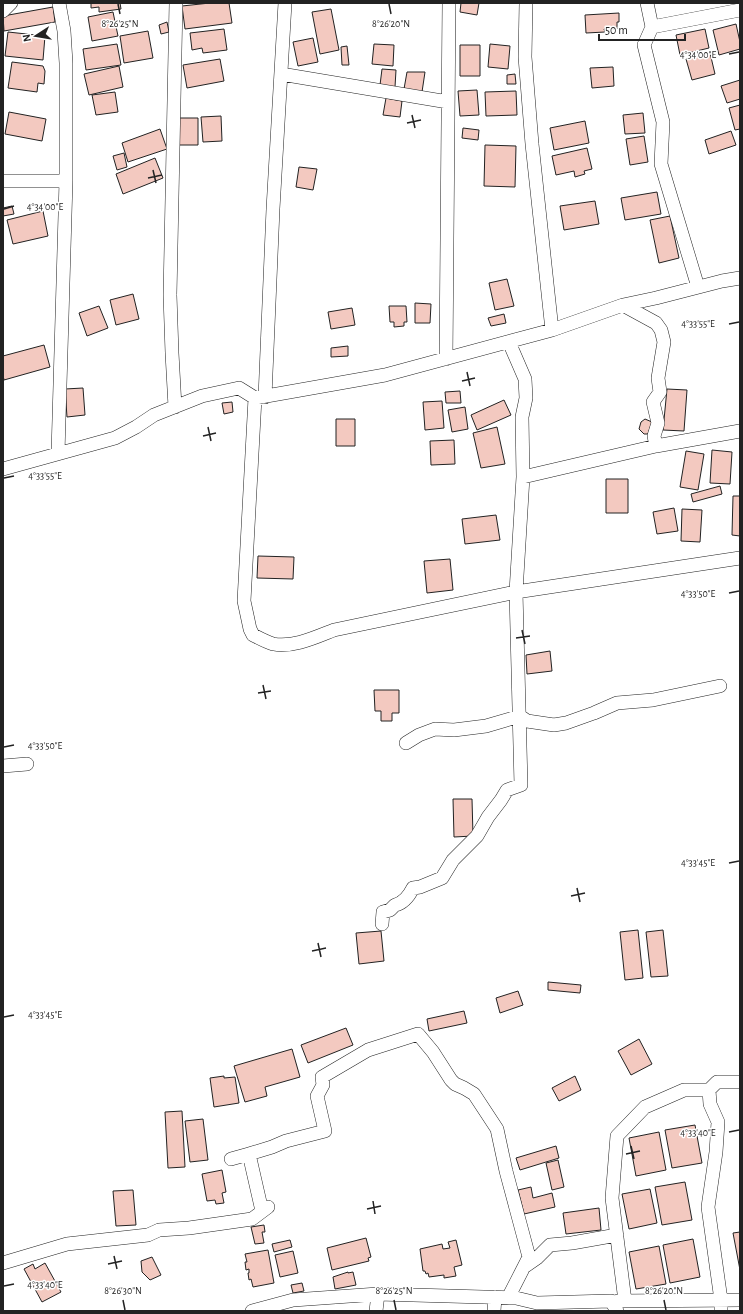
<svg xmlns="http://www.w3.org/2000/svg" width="743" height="1314" viewBox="0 0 743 1314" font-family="'Alegreya Sans',sans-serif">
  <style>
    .building { fill: #f3c9c0; stroke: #222 }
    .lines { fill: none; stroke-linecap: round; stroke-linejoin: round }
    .minor-casing { stroke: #222; stroke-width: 14 }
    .minor { stroke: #fff; stroke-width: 13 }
    .ticks { fill: none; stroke: #222; stroke-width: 1.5 }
    .ticks-label { font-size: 10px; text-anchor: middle; fill: #222; stroke: #fff; stroke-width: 3; stroke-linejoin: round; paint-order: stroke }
  </style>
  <rect width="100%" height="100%" fill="#fff"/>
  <!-- building -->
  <path class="building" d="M91 3H120L121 9 99 12V7L91 8Z
    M210 3H229L232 23 185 29 182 6Z
    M461 3H479L477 15 460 12Z
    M53 7 55 22 4 31 3 16Z
    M331 9 339 50 320 54 312 12Z
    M113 12 118 36 92 41 88 17Z
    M619 13V22H617V29H604L605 32 586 33 585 15Z
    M167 22 169 32 161 34 159 25Z
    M736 24 740 42V49L719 55 713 30Z
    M224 29 227 50 203 53 202 48 192 50 190 33Z
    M705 29 709 48 680 55 676 35Z
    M148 31 153 58 124 63 120 36Z
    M8 32 45 36 43 60 5 56Z
    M313 38 318 62 298 66 293 42Z
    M117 44 121 65 86 70 83 49Z
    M374 44 394 45 393 66 372 64Z
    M490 44 510 46 508 69 488 67Z
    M460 45H480V76H460Z
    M347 46 349 65H342L341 47Z
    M710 53 715 74 692 80 686 59Z
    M220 59 224 81 187 88 183 65Z
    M12 62 43 66 45 71 44 84 38 83 37 92 8 88Z
    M119 66 123 87 89 95 84 74Z
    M613 67 614 86 592 88 590 68Z
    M382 69 396 70 395 87 380 85Z
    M407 72H425L422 92 404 89Z
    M515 74 516 84H507V75Z
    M740 80V99L727 103 721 86Z
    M477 90 479 115 460 116 458 91Z
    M516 91 517 115 486 116 485 92Z
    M115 92 118 112 96 115 92 95Z
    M386 98 402 101 400 117 383 115Z
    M740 105V129L735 130 729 108Z
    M9 112 46 119 42 141 5 134Z
    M643 113 645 133 625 134 623 115Z
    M221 116 222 141 203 142 201 117Z
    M177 118H198V145H177Z
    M585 121 589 143 554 150 550 128Z
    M463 128 479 130 478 140 462 138Z
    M160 129 167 149 128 162 122 143Z
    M731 131 736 145 709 154 705 140Z
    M644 136 648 162 630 165 626 139Z
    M485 145 516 146 515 187 484 186Z
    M587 148 592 169 584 171 585 174 575 177 574 171 556 175 552 156Z
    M124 153 127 167 117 170 113 156Z
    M155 158 163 178 123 194 116 174Z
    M299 167 317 169 313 190 296 187Z
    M657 192 661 214 625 220 621 198Z
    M595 201 599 224 564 230 560 206Z
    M12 206 14 214 3 216V208Z
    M43 211 48 236 13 244 7 220Z
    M670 216 679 258 659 263 650 220Z
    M507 279 514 306 495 310 489 283Z
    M133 294 139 319 116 325 110 300Z
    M415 303 431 304 430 323H415Z
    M99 306 108 328 87 336 79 313Z
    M389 306H406L407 322H404V326L394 327V322H390Z
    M352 308 355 325 331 329 328 312Z
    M504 314 506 323 491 326 488 318Z
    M44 345 50 367 4 380 3 375V356Z
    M348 346V356L331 357V348Z
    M83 388 85 415 67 417 65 389Z
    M667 389 687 390 684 431 663 430Z
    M460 391 461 403H446L445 392Z
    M504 400 511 415 477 430 471 415Z
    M442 401 444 428 425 430 423 402Z
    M232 402 233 412 224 414 222 403Z
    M465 407 468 429 452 432 448 410Z
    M336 419H355V446H336Z
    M645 419 652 422 648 434H644L639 429 641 422Z
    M497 427 505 464 481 468 473 433Z
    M454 440 455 464 431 465 430 441Z
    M712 450 732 452 730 484 710 483Z
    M686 451 704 454 698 490 680 487Z
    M606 479H628V513H606Z
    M720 486 722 494 693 502 691 494Z
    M733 496H740V536L732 535Z
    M674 508 678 531 657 534 653 512Z
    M682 509 702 510 700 542 681 541Z
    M496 515 500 540 465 544 462 519Z
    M258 556 294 557 293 579 257 578Z
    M450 559 453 590 427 593 424 561Z
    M550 651 552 671 527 674 526 655Z
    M374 690H399V713H392V721H381V711H375Z
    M453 799H472L473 836 454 837Z
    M638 930 643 978 625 980 620 932Z
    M663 930 668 976 651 977 646 932Z
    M381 931 384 961 359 964 356 933Z
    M548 982 581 985 580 993 548 990Z
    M518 991 523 1005 500 1013 496 998Z
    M464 1011 467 1023 429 1031 427 1019Z
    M346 1028 353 1045 308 1063 301 1045Z
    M639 1039 652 1064 631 1075 618 1051Z
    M292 1049 300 1077 265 1087 267 1096 245 1102 234 1066Z
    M224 1076V1078L235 1077 239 1103 214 1107 210 1078Z
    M575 1076 581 1090 559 1101 552 1088Z
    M182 1111 185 1167 168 1168 165 1112Z
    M203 1119 208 1160 190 1162 185 1121Z
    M695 1125 702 1163 672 1168 665 1130Z
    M659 1132 666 1170 636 1176 629 1138Z
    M556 1146 559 1158 520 1170 516 1158Z
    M558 1160 564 1187 552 1190 546 1163Z
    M222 1170 226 1192 222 1193 224 1203 216 1204 215 1200 207 1201 202 1174Z
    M685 1182 692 1220 662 1225 655 1187Z
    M531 1187 533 1198 552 1193 555 1207 524 1214 518 1190Z
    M650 1189 657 1223 629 1229 622 1194Z
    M133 1190 136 1225 116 1226 113 1191Z
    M599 1208 601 1230 566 1234 563 1213Z
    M264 1225 265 1232H262L264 1243 255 1244 251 1227Z
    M740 1232V1270L733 1233Z
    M366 1238 371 1257 368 1258 369 1261 332 1270 327 1248Z
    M693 1239 700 1277 670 1283 663 1245Z
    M290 1240 292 1247 274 1252 272 1244Z
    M456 1240 462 1265 454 1267 456 1276 444 1278V1275L429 1277 428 1273 426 1274 425 1271H423L420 1249 442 1244 443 1249 450 1248 448 1242Z
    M659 1246 666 1284 636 1289 629 1252Z
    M268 1250 274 1283 253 1287 251 1279 249 1280 248 1273H249V1269L246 1270 245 1262H247L245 1254Z
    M293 1251 298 1273 280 1277 275 1255Z
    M152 1257 161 1275 150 1280 142 1272 141 1261Z
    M45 1263 61 1292 42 1302 24 1269 33 1264 35 1269Z
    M348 1272V1273L353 1272 356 1285 335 1289 333 1277Z
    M302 1283 304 1291 293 1293 291 1285Z"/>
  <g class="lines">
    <!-- minor casing -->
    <g class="minor-casing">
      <path id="minor" d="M526 3 525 57 532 144 552 330
        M647 3 652 27 644 45 663 122 661 164 698 287
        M3 11 11 3
        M652 27 740 10
        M281 74 448 102
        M3 181H66
        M623 305 656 323 661 330 664 342 658 378 660 392 653 402 658 423 654 436 656 446 740 431
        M509 342 525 379 526 398 522 417 523 477 656 446
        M446 359 449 3
        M265 397 273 209 285 3
        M255 398 244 601 250 629 253 635C259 638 266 642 273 644 293 648 316 637 334 630L516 592 523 477
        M175 407 172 353 170 295 176 3
        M58 453 66 181V63L64 31 59 3
        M3 469 115 438 136 427 154 415 202 396 239 388 255 398 385 375 552 330 623 305 656 298 722 281 740 278
        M406 743 419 735 435 729 454 730 486 726 520 716 527 721 554 725 566 723 594 713 617 703 653 700 720 686
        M3 766 27 764
        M382 924 383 912 390 910 395 905C404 903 409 896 413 888L420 887 442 878 453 860 477 836 488 817 501 800 507 790 521 785 516 592 740 558
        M249 1154 272 1147 286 1141 325 1131 317 1096 323 1085 322 1077 368 1050 418 1034 433 1052 451 1080 455 1084 464 1088 474 1094 497 1129 506 1171 529 1257 508 1298
        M231 1159 249 1154 262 1211
        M3 1263 67 1244 148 1235 159 1230 189 1228 252 1219 268 1207
        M524 1267 537 1258 550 1245 572 1243 617 1235
        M618 1301 740 1300
        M625 1301 612 1198 617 1136 645 1107 684 1090H709
        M252 1311 293 1300 378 1294 516 1298 537 1303 611 1301 617 1311
        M376 1311 378 1294
        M494 1311 495 1297
        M721 1311V1300L708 1207 716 1152 718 1122 710 1104 709 1090 717 1082H740"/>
    </g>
    <!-- minor -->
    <use href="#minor" class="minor"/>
  </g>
  <!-- ticks -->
  <path class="ticks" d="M118 4 120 14M389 4 391 14M729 54 739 52M412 115 415 128M407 123 421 120M153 170 156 183M148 178 162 175M4 209 14 206M729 324 739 322M467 372 470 386M462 381 475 378M208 427 211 441M203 436 216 433M4 478 14 476M729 593 739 591M522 630 525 644M516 638 530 636M263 685 266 699M258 693 271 691M4 747 14 745M729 863 739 861M577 888 580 902M571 896 585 893M318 943 321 957M312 951 326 948M4 1017 14 1015M729 1132 739 1130M631 1146 634 1159M626 1154 640 1151M373 1201 375 1214M367 1209 381 1206M114 1256 117 1269M108 1264 122 1261M4 1286 14 1284M123 1300 125 1310M394 1300 396 1310M664 1300 666 1310"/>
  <g class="ticks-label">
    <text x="120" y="27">8°26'25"N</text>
    <text x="391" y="27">8°26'20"N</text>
    <text x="698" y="58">4°34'00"E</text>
    <text x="45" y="210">4°34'00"E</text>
    <text x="698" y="327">4°33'55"E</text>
    <text x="45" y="479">4°33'55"E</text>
    <text x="698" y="597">4°33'50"E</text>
    <text x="45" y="749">4°33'50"E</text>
    <text x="698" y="866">4°33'45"E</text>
    <text x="45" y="1018">4°33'45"E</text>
    <text x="698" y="1136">4°33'40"E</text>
    <text x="45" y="1288">4°33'40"E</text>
    <text x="123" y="1294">8°26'30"N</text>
    <text x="394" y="1294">8°26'25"N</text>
    <text x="664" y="1294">8°26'20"N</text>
  </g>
  <!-- border -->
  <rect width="743" height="1314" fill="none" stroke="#222222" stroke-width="8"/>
  <!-- north arrow -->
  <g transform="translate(36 36) rotate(258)" stroke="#ffffff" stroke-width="3" paint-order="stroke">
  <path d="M0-3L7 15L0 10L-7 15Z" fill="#222222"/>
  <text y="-6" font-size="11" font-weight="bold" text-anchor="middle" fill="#222222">N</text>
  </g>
  <!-- scale -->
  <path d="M599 34v6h86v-6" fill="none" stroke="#222222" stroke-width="2"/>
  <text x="605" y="34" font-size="12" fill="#222222" stroke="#ffffff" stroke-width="3" paint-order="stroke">50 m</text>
</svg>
